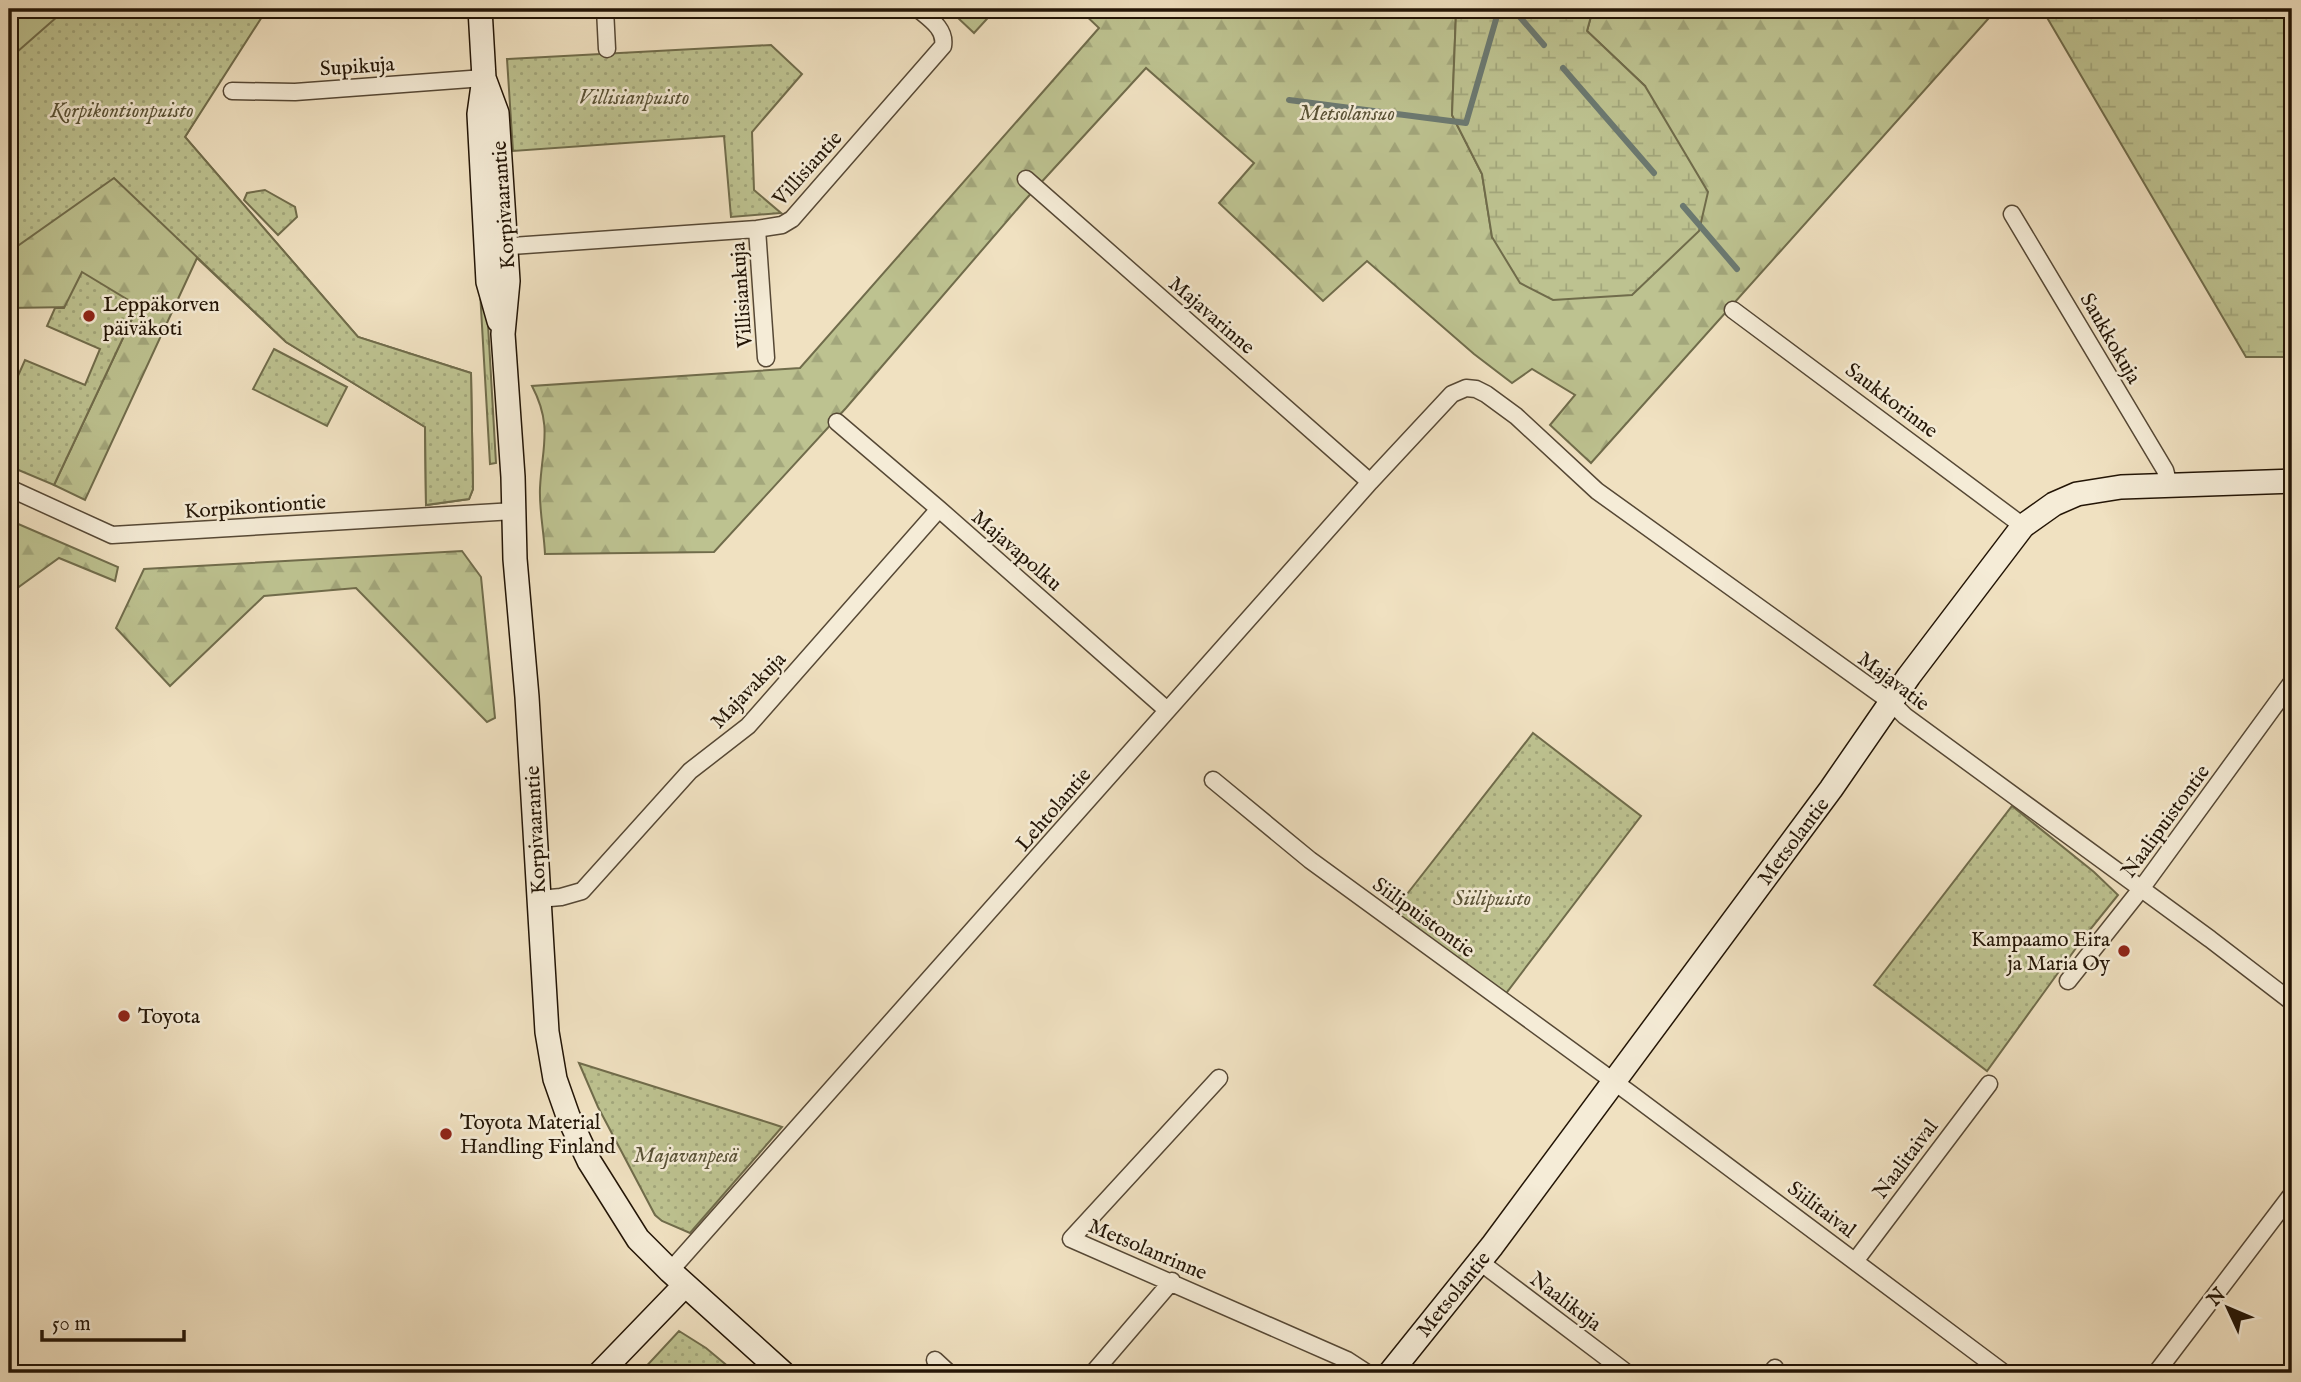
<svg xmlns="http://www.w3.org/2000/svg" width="2301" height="1382" viewBox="0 0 2301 1382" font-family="'IM FELL English',serif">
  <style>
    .grass { fill: url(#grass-tufts); stroke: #706c4b; stroke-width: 2 }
    .forest { fill: url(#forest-firs); stroke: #706c4b; stroke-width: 2 }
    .wetland { fill: url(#wetland-marsh); stroke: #706c4b; stroke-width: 2 }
    .park { fill: url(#park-dots); stroke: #706c4b; stroke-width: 2 }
    .pitch { fill: #bdc290; stroke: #706c4b; stroke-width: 2 }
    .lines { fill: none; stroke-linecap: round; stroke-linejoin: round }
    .stream { stroke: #6b7971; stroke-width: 6 }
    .street-casing { stroke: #564835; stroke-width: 19 }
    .secondary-casing { stroke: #231506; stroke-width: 26 }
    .street { stroke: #f5ecd7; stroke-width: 16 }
    .secondary { stroke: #f5ecd7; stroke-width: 23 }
    .poi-dot { fill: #8f2418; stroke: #f5ecd7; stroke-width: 2.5 }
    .labels { text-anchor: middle; stroke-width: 5; stroke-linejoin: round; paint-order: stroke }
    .street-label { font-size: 21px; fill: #231506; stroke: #f5ecd7 }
    .park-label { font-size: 21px; font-style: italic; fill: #595236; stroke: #f5ecd7 }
    .poi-label { font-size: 21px; fill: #231506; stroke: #f5ecd7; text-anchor: start }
  </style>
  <defs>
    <pattern id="grass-tufts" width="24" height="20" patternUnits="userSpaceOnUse" patternTransform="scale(1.75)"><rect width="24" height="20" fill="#bdc290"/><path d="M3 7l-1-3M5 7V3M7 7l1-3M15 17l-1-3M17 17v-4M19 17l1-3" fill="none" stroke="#a2a67b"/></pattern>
    <pattern id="forest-firs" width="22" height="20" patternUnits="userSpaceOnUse" patternTransform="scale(1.75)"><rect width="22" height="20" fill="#bdc290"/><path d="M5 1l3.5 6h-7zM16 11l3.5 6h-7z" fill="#a2a67b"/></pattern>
    <pattern id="wetland-marsh" width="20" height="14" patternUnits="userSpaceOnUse" patternTransform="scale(1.75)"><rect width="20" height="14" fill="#bdc290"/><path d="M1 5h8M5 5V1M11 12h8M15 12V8" fill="none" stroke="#a2a67b"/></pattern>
    <pattern id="park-dots" width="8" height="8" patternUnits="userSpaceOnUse" patternTransform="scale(1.75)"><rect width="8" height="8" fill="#bdc290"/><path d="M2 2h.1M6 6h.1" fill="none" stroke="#a2a67b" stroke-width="1.8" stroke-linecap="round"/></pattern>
  </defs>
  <rect width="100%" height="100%" fill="#f0e1c1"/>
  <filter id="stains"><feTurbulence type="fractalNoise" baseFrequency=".00286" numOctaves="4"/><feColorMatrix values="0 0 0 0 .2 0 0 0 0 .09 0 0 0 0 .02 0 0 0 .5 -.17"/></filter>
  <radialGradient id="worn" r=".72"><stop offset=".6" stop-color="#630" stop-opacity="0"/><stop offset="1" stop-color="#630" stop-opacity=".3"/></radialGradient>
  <!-- grass -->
  <path class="grass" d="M486 290 496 463 490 464 480 291Z"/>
  <!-- forest -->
  <path class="forest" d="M966 9H996L974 33 958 18Z
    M1079 9H1452L1456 12 1452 115 1482 174 1492 237 1645 86 1587 31 1593 9H1997L1591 463 1550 425 1575 395 1532 369 1512 383 1474 354 1367 261 1323 301 1219 203 1254 163 1146 68 1026 199 846 408 714 552 545 554C544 532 539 509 540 488 542 447 553 426 532 386L800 368 1099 28Z
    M9 79 199 114 185 137 358 337 471 373 473 489 469 499 426 505 425 427 286 342 197 258 85 500 54 485 138 306 9 308Z
    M9 520 118 567 115 581 59 558 9 594Z
    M462 551 481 577 495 718 487 722 356 588 264 596 170 686 116 628 144 569Z"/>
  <!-- wetland -->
  <path class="wetland" d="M1452 9H1593L1587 31 1645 86 1708 192 1699 231 1632 295 1553 300 1520 283 1492 237 1482 174 1452 115 1456 13Z
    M2042 9H2292V357H2246Z"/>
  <!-- park -->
  <path class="park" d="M9 9H267L185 137 358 337 471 373 473 489 469 499 426 505 425 427 286 342 114 178 9 252Z
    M771 45 802 74 752 132 754 190 781 213 731 217 724 136 513 151 507 59Z
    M265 190 295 207 297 217 278 235 244 200 247 193Z
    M82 272 138 306 54 485 9 466V396L25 360 85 385 100 349 47 326 55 308H64Z
    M274 349 347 387 327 426 253 389Z
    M1533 733 1641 816 1504 996 1393 912Z
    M2012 806 2094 872 2118 895 2084 937 1987 1071 1874 985Z
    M579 1063 773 1124 782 1127 690 1233 662 1221 655 1215 598 1107Z
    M679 1331 706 1348 736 1373H640Z"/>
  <!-- pitch -->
  <path class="pitch" d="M9 9H66L9 59Z"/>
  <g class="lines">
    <!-- stream -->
    <path class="stream" d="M1513 9 1544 45
      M1563 68 1654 173
      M1289 100 1466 123 1499 9
      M1683 206 1737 269"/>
    <!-- street casing -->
    <g class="street-casing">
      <path id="street" d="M605 9 607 49
        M232 91 295 92 484 78
        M1026 179 1370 482
        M2012 214 2165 470 2169 485
        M757 229 766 358
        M496 247 757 229 782 225 792 219 943 46C946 29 930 19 918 9
        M1733 310 2023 526
        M837 422 939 509 1167 710
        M9 488 112 535 514 511
        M1213 780 1310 860 1631 1094 2004 1373
        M539 899 561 897 582 891 690 771 748 726 939 509
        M2068 981 2141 889 2292 682
        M1219 1078 1071 1239 1347 1360 1367 1373
        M1856 1260 1989 1084
        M1480 1262 1627 1373
        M670 1271 1370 482 1452 394 1466 388 1476 389 1486 394 1516 416 1597 491 1891 702 1905 716 2210 939 2292 1002
        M935 1360 949 1373
        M1093 1373 1172 1281
        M1771 1373 1775 1368
        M2156 1373 2292 1194"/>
    </g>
    <!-- secondary casing -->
    <g class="secondary-casing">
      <path id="secondary" d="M480 9 484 78 479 114 488 282 499 321
        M484 78 497 113 508 281 503 334 513 477 515 559 527 697 547 1032 555 1079 568 1116 589 1161 638 1239 670 1271 783 1373
        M600 1373 685 1285
        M1390 1373 1492 1246 1831 789 1909 676 2023 526 2054 504 2077 494 2121 487 2292 481"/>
    </g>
    <!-- street -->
    <use href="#street" class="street"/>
    <!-- secondary -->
    <use href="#secondary" class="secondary"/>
  </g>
  <!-- markers -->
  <g class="poi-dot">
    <circle cx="89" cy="316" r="7"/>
    <circle cx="2124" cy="951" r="7"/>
    <circle cx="124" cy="1016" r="7"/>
    <circle cx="446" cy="1134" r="7"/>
  </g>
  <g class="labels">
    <!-- street labels -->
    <g class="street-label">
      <text transform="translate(357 66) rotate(-4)" y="7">Supikuja</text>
      <text transform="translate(807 168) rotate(-48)" y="7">Villisiantie</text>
      <text transform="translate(503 205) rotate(-94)" y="7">Korpivaarantie</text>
      <text transform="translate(741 295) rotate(-94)" y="7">Villisiankuja</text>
      <text transform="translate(1212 315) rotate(41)" y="7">Majavarinne</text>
      <text transform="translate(2111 338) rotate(60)" y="7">Saukkokuja</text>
      <text transform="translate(1892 400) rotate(37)" y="7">Saukkorinne</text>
      <text transform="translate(255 506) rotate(-4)" y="7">Korpikontiontie</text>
      <text transform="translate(1017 550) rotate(41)" y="7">Majavapolku</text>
      <text transform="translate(1894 681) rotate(37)" y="7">Majavatie</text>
      <text transform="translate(748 690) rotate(-46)" y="7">Majavakuja</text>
      <text transform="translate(1053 809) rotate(-49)" y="7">Lehtolantie</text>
      <text transform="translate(2165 821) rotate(-54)" y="7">Naalipuistontie</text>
      <text transform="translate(535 830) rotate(-93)" y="7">Korpivaarantie</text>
      <text transform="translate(1793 841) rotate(-53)" y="7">Metsolantie</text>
      <text transform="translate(1424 917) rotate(36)" y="7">Siilipuistontie</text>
      <text transform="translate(1905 1159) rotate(-53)" y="7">Naalitaival</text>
      <text transform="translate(1822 1209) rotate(37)" y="7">Siilitaival</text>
      <text transform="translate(1148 1249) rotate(23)" y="7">Metsolanrinne</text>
      <text transform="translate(1453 1294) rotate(-51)" y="7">Metsolantie</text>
      <text transform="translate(1566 1301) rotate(37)" y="7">Naalikuja</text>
    </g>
    <!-- park labels -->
    <g class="park-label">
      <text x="634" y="104">Villisianpuisto</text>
      <text x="122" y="117">Korpikontionpuisto</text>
      <text x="1347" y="120">Metsolansuo</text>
      <text x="1492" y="905">Siilipuisto</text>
      <text x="686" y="1162">Majavanpesä</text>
    </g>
    <!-- poi labels -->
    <g class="poi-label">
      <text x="103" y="311">Leppäkorven<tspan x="103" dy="24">päiväkoti</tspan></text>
      <text x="2110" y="946" text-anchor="end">Kampaamo Eira<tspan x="2110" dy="24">ja Maria Oy</tspan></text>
      <text x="138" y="1023">Toyota</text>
      <text x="460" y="1129">Toyota Material<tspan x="460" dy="24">Handling Finland</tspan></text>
    </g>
  </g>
  <!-- margin -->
  <rect width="2301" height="1382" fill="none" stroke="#f0e1c1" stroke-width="35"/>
  <rect x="10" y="10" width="2280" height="1361" fill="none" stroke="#231506" stroke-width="3.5"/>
  <rect x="18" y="18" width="2266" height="1347" fill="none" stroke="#231506" stroke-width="2"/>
  <!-- north arrow -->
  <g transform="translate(2228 1308) rotate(314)" stroke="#f5ecd7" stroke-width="5" paint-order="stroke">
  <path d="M0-5L12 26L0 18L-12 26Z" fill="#231506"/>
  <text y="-10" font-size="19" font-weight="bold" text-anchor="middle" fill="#231506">N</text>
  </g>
  <!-- scale -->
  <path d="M42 1330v10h142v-10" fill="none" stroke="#231506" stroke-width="3.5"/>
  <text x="52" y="1330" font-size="21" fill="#231506" stroke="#f5ecd7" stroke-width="5" paint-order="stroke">50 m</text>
  <rect width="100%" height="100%" filter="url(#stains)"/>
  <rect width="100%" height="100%" fill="url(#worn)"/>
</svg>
